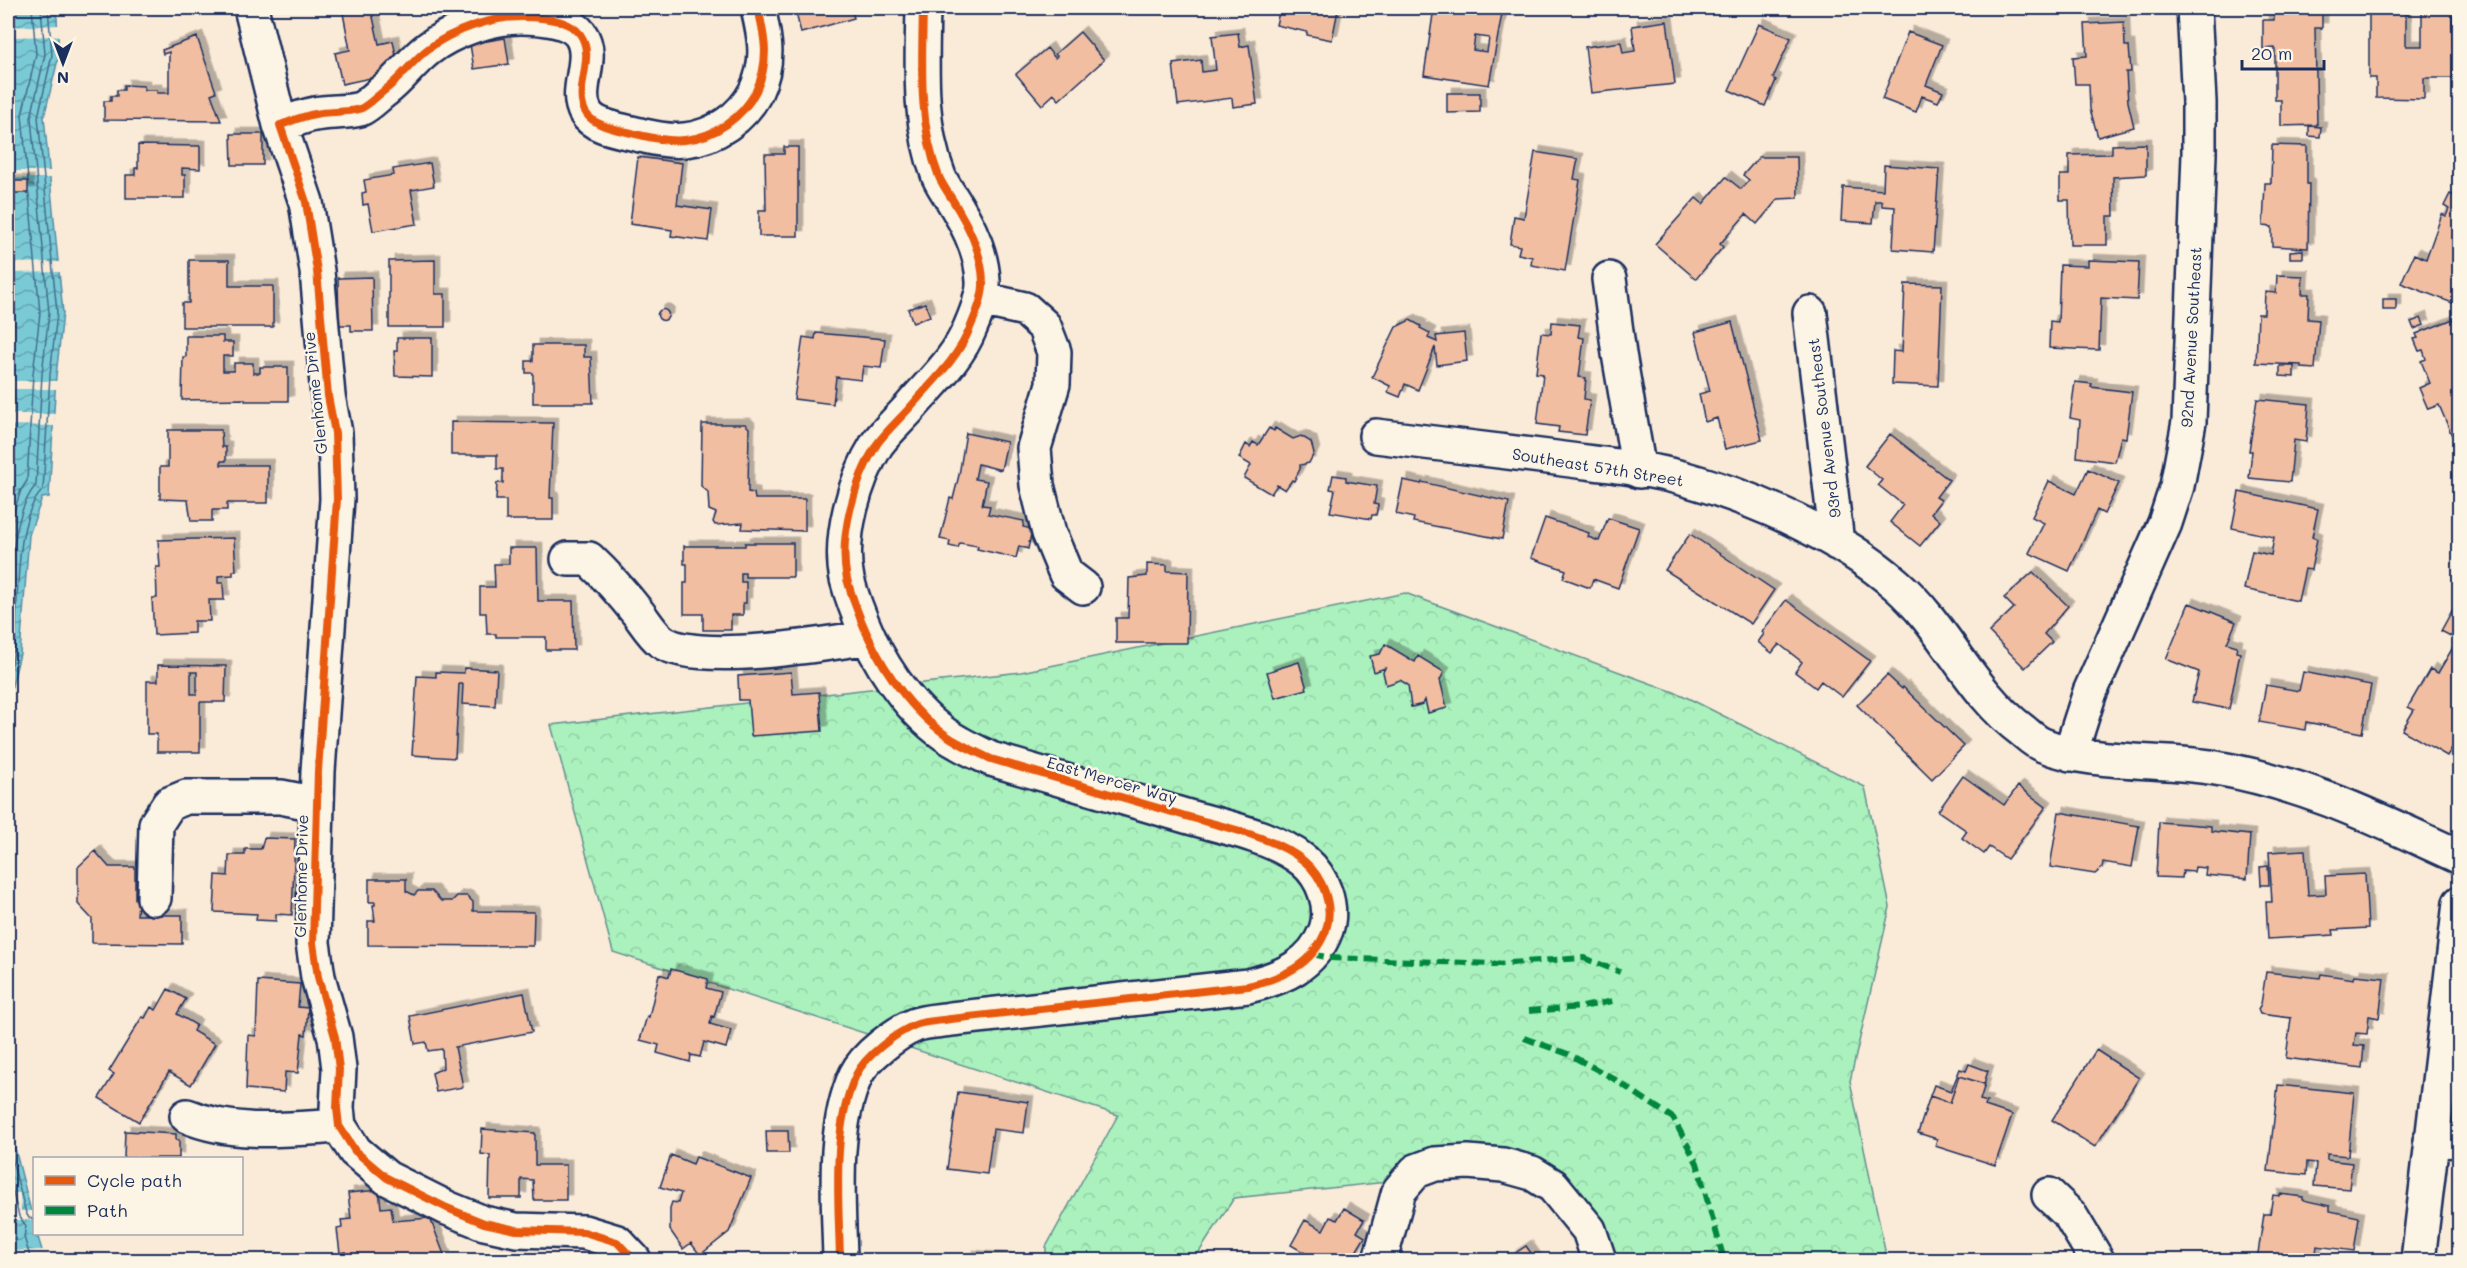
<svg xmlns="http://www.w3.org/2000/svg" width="2467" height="1268" viewBox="0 0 2467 1268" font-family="Mali,sans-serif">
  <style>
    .forest { fill: url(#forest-crowns); stroke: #62908e; stroke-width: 1.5 }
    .water { fill: url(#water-waves); stroke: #548ca6; stroke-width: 1.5 }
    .pier { fill: #faead8 }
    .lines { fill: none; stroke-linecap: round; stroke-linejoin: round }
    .shore { stroke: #416d8e; stroke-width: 1.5 }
    .building { fill: #f1bea2; stroke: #1b2f5e; stroke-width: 1.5; fill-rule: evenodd; filter: url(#shadow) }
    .minor-casing { stroke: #1b2f5e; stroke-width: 38 }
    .minor { stroke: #fcf5e5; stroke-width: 33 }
    .quiet { stroke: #00873e; stroke-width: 6; stroke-dasharray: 12 6; stroke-linecap: butt }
    .cycleway-casing { stroke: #fcf5e5; stroke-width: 11 }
    .cycleway { stroke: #e8590c; stroke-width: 8 }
    .labels { text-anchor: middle; stroke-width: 5; stroke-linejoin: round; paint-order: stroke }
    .street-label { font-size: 16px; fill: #1b2f5e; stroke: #fcf5e5 }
  </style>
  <defs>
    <pattern id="forest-crowns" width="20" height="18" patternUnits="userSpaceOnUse" patternTransform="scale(1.5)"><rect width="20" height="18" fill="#aaf1bd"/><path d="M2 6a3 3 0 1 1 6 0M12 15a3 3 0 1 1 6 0" fill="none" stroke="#92cfa5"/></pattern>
    <pattern id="water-waves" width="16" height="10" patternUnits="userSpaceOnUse" patternTransform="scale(1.5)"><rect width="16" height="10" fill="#7acad6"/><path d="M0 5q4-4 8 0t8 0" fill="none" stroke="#63a4b1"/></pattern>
    <filter id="shadow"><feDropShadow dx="5.5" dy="-5.5" stdDeviation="0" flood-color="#0004"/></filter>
  </defs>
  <rect width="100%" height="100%" fill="#faead8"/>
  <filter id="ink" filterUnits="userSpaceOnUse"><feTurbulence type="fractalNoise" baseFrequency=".0167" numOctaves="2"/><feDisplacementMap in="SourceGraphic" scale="12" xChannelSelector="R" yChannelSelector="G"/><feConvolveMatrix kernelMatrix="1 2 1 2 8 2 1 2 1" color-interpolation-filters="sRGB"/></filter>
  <g filter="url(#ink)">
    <!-- forest -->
    <path class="forest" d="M1405 593 1682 695 1865 787 1890 907 1850 1081 1887 1260H1607L1521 1168 1234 1198 1194 1260H1046V1247L1118 1115 613 952 551 725 1021 672Z"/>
    <!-- water -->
    <path class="water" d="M8 8H54L57 18 59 55 44 117 63 313 56 376 49 497 42 498 29 535 20 654 8 702Z
      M8 1121 34 1223V1234H37L45 1260H8Z"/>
    <!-- pier -->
    <path class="pier" d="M60 25 61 36 8 37V27Z
      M8 171H53V178H8Z
      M61 262 62 272 8 273V263Z
      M8 381H58V389H8Z
      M8 414H55L54 426 8 425Z
      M8 1193H20L21 1211H34V1220H10Z
      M44 1250V1260H8V1251Z"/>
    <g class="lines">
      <!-- shore -->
      <path class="shore" d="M28 180 22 115 36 54 32 8
        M8 529 21 490 27 481 33 374 40 313 29 194
        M8 640C10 598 8 517 36 485L42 374 49 313 31 118 45 54 41 8
        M8 678C10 669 13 660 14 651 19 611 13 516 43 490L50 375 57 313 38 117 52 55 48 8
        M8 1145 26 1213 29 1218 34 1219
        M8 1174 19 1216 26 1226 24 1237 31 1260"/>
    </g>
    <!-- building -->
    <path class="building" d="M342 8H371L379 44 393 41 399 70 371 81 370 78 342 84 335 53 350 50Z
      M798 8H851L854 18 801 33 795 9Z
      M1280 8 1338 10 1332 40 1307 35V32L1276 25Z
      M1434 8H1503L1489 85 1424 75ZM1475 36 1489 38 1487 52 1473 50Z
      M2274 8 2322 10V28H2315L2317 125 2281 126V100H2275V48L2263 49V20H2274Z
      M2422 8H2452L2453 78H2424V99L2376 98V78H2369V9H2406V46H2422Z
      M1667 21 1675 84 1591 93 1585 47 1621 42 1623 53 1635 51 1632 26Z
      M2124 22 2125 46H2129L2131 72H2126L2128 102 2134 127 2098 137 2090 109 2089 84H2075L2073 57 2087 56 2085 24Z
      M1759 24 1791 38 1773 78 1776 80 1765 106 1729 90Z
      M1080 32 1104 60 1059 100 1054 94 1042 105 1016 74 1047 48 1055 58 1057 56 1055 54Z
      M1908 32 1942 45 1926 85 1943 92 1938 102 1922 96 1916 112 1882 99Z
      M1238 33 1240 47 1249 45 1257 104 1233 107 1232 98 1178 105 1173 64 1201 60 1202 72 1216 70 1212 36Z
      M197 37 216 92 211 94 221 121 104 120V101H111V96H117V90H124V85L144 86V90H157V93H169V52L163 54 162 50Z
      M505 38 509 64 474 69 470 44Z
      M1447 93H1480V112L1447 113Z
      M2309 126 2321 127 2320 137 2309 136Z
      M231 134H263V165H232Z
      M2146 144V175L2113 177 2114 216H2107V245H2070L2069 200H2060V175H2069V155L2107 154 2112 153V145Z
      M138 145 200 146V169L182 168V175H185V198H126V175H135V168H138Z
      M2272 145 2307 146V184H2309L2308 248 2272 246V227L2263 226 2265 183H2271Z
      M784 147H798V236H759V210H766L765 154H784Z
      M1535 152 1578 159 1574 179 1580 180 1565 271 1531 265 1532 257 1518 254 1520 246 1510 244 1514 216 1524 218Z
      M638 157 682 163 677 205 712 210 708 241 671 236 672 230 630 224Z
      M1759 157H1797L1798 198 1778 199 1757 224 1746 214 1720 244 1723 247 1696 279 1655 244 1696 198 1703 204 1726 177 1741 189 1749 180 1743 175Z
      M430 163 434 186 411 190 417 224 373 231 368 204 363 205 362 193 366 192 364 180 394 175 393 169Z
      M1884 165 1939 169 1933 252 1893 249 1895 207 1882 206V201H1875L1873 223 1841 221 1843 187 1883 190Z
      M8 181H28V193H8Z
      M2450 194 2460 198V306L2401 283 2414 254 2426 259 2442 214 2446 216 2449 209 2444 206Z
      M2303 250V258H2290V251Z
      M189 260H229V286H273V327H182V303H189Z
      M435 260V294H445V327H389V261Z
      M2088 260 2139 262 2137 300 2101 298 2099 350 2049 348 2050 321 2058 322 2060 265 2088 266Z
      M2277 275 2303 276 2302 294H2309L2308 319 2319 320 2315 369 2301 368V365L2256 363 2258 314H2264L2265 292 2276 293Z
      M372 277 373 331H351V325H339L338 278Z
      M1905 284 1942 285 1938 386 1892 384 1893 351 1902 352Z
      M2383 299H2396V310H2383Z
      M925 303 930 316 913 323 908 309Z
      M657.5 315a5.5 5.5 0 1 1 11 0a5.5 5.5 0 1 1-11 0Z
      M2421 318 2424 325 2414 329 2411 322Z
      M2453 319 2460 335V436L2453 438 2439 405 2428 409 2419 388 2430 383 2421 361 2426 359 2423 350 2419 351 2414 339 2418 338 2416 334Z
      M1410 320 1421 326 1420 328 1430 333 1428 338 1437 342 1436 336 1464 333 1467 361 1437 365 1435 347 1418 390 1405 384 1400 397 1388 392 1390 386 1372 377 1396 327Z
      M1552 322 1580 325 1578 337 1584 338 1579 377 1586 378 1584 399 1590 400 1585 435 1558 432 1559 427 1537 424 1543 374 1536 373 1541 333 1551 334Z
      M1732 322 1762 440 1725 449 1717 418 1705 422 1699 394 1710 391 1695 332Z
      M816 333 885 339 881 368 863 366 861 380 836 377 833 404 794 399 803 337 815 339Z
      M186 336H223V342H233V356H223V371H234V363H253V373H260V367H288V401H245V399L182 400 183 357H186Z
      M397 338H432V377L395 376 394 351H397Z
      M533 345H584V357H591L593 403H533V373H526V361H533Z
      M2280 366H2294V377L2280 376Z
      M2075 382 2092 384 2091 387 2132 392 2126 438 2121 437 2115 462 2077 457 2080 420 2070 418Z
      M2257 399 2309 404 2306 442 2294 440 2290 482 2249 478 2252 451H2249Z
      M451 422 553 423 550 498H553V520H506V500H496L497 483H503V469H497V455H451Z
      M702 424H745L749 428 748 492 754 493 755 499H805V531L742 529 743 523 715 525 713 522 716 513 709 510 708 492 701 486Z
      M1269 428 1274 431 1275 428 1293 439 1301 436 1311 442 1314 453 1309 463 1300 465V469L1294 481 1292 480 1285 490 1277 485 1271 494 1244 478 1251 465 1239 458 1246 444 1250 447 1253 442 1258 445Z
      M168 430H221L222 447H226V461H221V465H268V503H227V510H212V521H191L188 500 160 499V467H168Z
      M966 433 1007 442 1001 470 978 464 975 479 987 481 982 505 990 506 988 514 1024 521 1023 527 1032 529 1028 549 1019 546 1016 558 977 549 978 546 960 543 958 548 949 546 950 541 940 539 950 498 953 499 959 475Z
      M1890 434 1949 480 1936 497 1941 500 1931 513 1940 521 1920 546 1890 522 1903 505 1878 485 1882 480 1865 466Z
      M2088 469 2119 483 2104 514 2097 510 2069 571 2029 553 2044 523 2032 517 2049 481 2076 494Z
      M1333 475 1346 477V481L1377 486 1374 504 1378 505 1376 515H1372L1371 519 1330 512 1335 490 1330 489Z
      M1403 480 1421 484 1422 482 1509 502 1502 539 1413 522 1414 518 1396 514Z
      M2239 492 2318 509 2312 537 2317 539 2311 570 2305 569 2298 601 2244 589 2252 551 2271 555 2274 537 2232 528Z
      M1545 518 1589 533 1588 537 1599 541 1608 518 1639 528 1618 588 1593 579 1590 588 1563 578 1566 570 1531 558Z
      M1690 534 1774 590 1751 624 1665 570Z
      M234 538 236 571H233V575L218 576V583H223L224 600H209L210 621H194V633L154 635 152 598H157L156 567H160L158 540Z
      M745 543H793V577H745V573H741V582H746V603H743V615H731V630H703V614H684V583H687V564H684V546H745Z
      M509 548H537L538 601H573L574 650H546V637H496V634H487L486 613H480V587H495L494 564H509Z
      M1147 564 1167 565V571L1188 572 1187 643H1116V618H1128L1129 578 1147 576Z
      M2033 572 2068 606 2044 634 2052 642 2025 668 1989 632 2014 608 2004 598Z
      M2460 596V641L2441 631Z
      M1786 600 1870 661 1842 697 1821 681 1816 688 1795 672 1802 662 1779 644 1772 653 1758 642 1764 634 1762 632Z
      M2189 603 2236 622 2227 643 2237 646 2236 652 2240 653 2229 709 2192 702 2199 672 2166 659Z
      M1385 644 1415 662 1418 656 1444 672 1440 680 1447 708 1428 713 1425 700 1423 704 1411 707 1408 685 1400 680 1386 685 1383 672 1385 668 1374 672 1370 656 1380 654Z
      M2452 649 2460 654V735L2447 756 2402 730 2414 710 2408 707 2430 669 2438 673Z
      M1299 662 1307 689 1275 698 1267 672Z
      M158 665 226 666 225 702H200V752H157V734H147V681H158ZM191 672H197V694H191Z
      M464 668 497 670 495 706 462 704 463 684H459L455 758 412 755 417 676 436 677V672L464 673Z
      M791 672 793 694 819 692 822 731 751 736 748 700H739L738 676Z
      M2303 672 2371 685 2362 733 2306 722 2305 730 2259 722 2266 685 2299 691Z
      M1887 675 1902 689 1903 687 1964 746 1932 779 1857 705Z
      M1963 776 2004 805 2018 786 2046 807 2007 859 1989 847 1984 854 1962 838 1967 831 1938 811Z
      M2059 812 2139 826 2132 867 2103 862 2102 868 2095 874 2050 867Z
      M2159 822 2211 826V831L2250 835 2247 879 2205 875 2206 868 2195 867 2194 872 2183 871 2182 878 2156 877Z
      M264 838 295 839 292 915 276 914V921L256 920 257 914 214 912 216 875 228 876 229 855H245V849H261Z
      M2305 850 2308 895 2326 894 2325 876 2365 874 2368 928 2333 930 2334 935 2268 939 2266 902H2272L2269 852Z
      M95 851 109 867H135V899L138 902 137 915H182V944L92 943V919L78 904V867Z
      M2268 866 2269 885H2261L2260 867Z
      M369 879H406V891L414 895 418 891H432L441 901H452L457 896H467L473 902V911L534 912 533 946 368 945V921H375L373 905H375V902H369Z
      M671 969 708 979 706 988 721 992 714 1017 712 1016 710 1024 731 1030 726 1048 704 1042 700 1057 691 1055 690 1062 657 1053 659 1045 640 1040 647 1016 649 1017 659 974 669 977Z
      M2266 972 2320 978 2321 974 2354 979 2355 975 2384 978 2379 1018 2369 1016 2367 1034 2356 1033 2354 1045 2364 1046 2362 1068 2286 1058 2291 1018 2260 1014 2258 1009 2261 1004Z
      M258 981 300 984 298 1007 308 1008 306 1035 302 1034 298 1073 285 1072 284 1092 246 1089 248 1035 256 1036Z
      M168 989 186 999 177 1014 196 1025 193 1031 215 1044 191 1085 169 1072 139 1122 99 1098 114 1074 109 1071 142 1017 145 1018 151 1007 156 1010Z
      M524 993 532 1032 455 1047 463 1087 436 1092 432 1073 443 1068 442 1049 428 1051 426 1042 415 1044 410 1016Z
      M2096 1050 2139 1078 2095 1147 2052 1120Z
      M1969 1064 1988 1071 1984 1084 1959 1076 1950 1103 1930 1096 1934 1085 1951 1091 1960 1069 1966 1071Z
      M1959 1076 1985 1084 1980 1100 1987 1102 1985 1106 2012 1115 1995 1165 1935 1146 1937 1139 1918 1133 1930 1096 1950 1103Z
      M2278 1085 2354 1093 2348 1156 2327 1154V1160L2352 1163 2349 1189 2314 1186 2316 1163 2307 1162 2306 1175 2268 1171Z
      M958 1092 1028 1102 1024 1133 993 1129 987 1174 947 1169Z
      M482 1129 535 1133V1165H566V1200H534L533 1180 521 1179V1198H489L490 1155 481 1154Z
      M125 1131 176 1134V1140H179V1158H124Z
      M766 1131H788L789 1153H767Z
      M671 1155 693 1164 696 1157 751 1178 729 1232 700 1255 691 1243 683 1249 670 1230V1208L672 1202 678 1203 681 1193 660 1187Z
      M379 1190 381 1208 391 1207 393 1221 430 1218 445 1257 420 1260H356L355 1255 345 1256V1252L340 1253 337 1229 342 1228 341 1220 351 1219 348 1193Z
      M2280 1194 2303 1197V1200L2330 1206V1211L2359 1217 2354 1251 2317 1246 2315 1260H2257L2264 1214H2270L2273 1195 2280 1196Z
      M1344 1208 1364 1220 1357 1232 1365 1237 1351 1260H1301L1305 1253 1291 1245 1305 1220 1323 1230 1330 1217 1337 1220Z
      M1526 1246 1536 1260H1513L1511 1256Z
      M968 1256 1024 1260H968Z"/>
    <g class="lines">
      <!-- minor casing -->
      <g class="minor-casing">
        <path id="minor" d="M251 8 280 125
          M1609 279 1619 354 1639 471
          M980 299 1025 309 1044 326 1054 352 1053 384 1034 448 1037 485 1049 533 1066 574 1083 587
          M1810 313 1837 543
          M1376 436C1436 443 1496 451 1556 458 1598 464 1642 467 1682 478 1754 498 1840 535 1897 585 1946 628 1970 692 2023 731 2029 736 2035 742 2043 745 2091 765 2163 759 2216 768 2305 783 2379 820 2460 857
          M568 559H589C607 576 623 594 638 613 645 622 652 634 661 641 693 666 827 644 869 637
          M2070 754 2090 692 2165 523 2177 486 2189 422 2199 154V102L2194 8
          M154 898 156 824 169 804 186 797H281L316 804
          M187 1116C234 1136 290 1129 339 1126
          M2430 1141 2460 1140
          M2049 1195 2070 1215 2097 1260
          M634 1260 617 1242 584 1232 516 1230 484 1223 447 1208 387 1178 355 1151 339 1126 337 1108 339 1069 335 1037 318 977 313 943 318 771 337 499 335 433 328 396 317 271 306 202 280 125C292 121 303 116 315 114 329 111 346 113 360 109 368 106 378 95 385 90 401 78 412 61 428 49 451 31 491 17 521 17 538 17 569 19 580 34 597 58 572 90 586 113 593 125 614 129 627 132 645 136 665 142 685 140 715 137 743 117 756 91 770 61 765 38 758 8
          M840 1260C839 1203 831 1129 856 1075 865 1056 896 1033 915 1025 925 1021 939 1021 951 1019L1248 986C1282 978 1313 965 1326 930 1334 906 1323 877 1304 861 1275 837 1224 827 1189 817 1123 798 1057 778 991 759 981 754 969 749 959 743 918 721 886 675 867 634 859 616 852 598 847 579 838 537 855 479 877 444 887 430 902 417 913 404 934 380 958 358 970 328 976 314 984 296 983 281 982 256 970 229 958 209 952 198 944 188 939 177 918 123 922 65 923 8
          M1380 1260 1399 1191 1416 1171 1435 1164 1468 1162 1503 1165 1532 1173 1553 1186 1589 1230 1599 1260
          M2418 1260 2460 903"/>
      </g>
      <!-- minor -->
      <use href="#minor" class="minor"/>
      <!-- quiet -->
      <path class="quiet" d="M1312 954 1331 958 1494 964 1584 958 1620 972
        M1529 1011 1582 1007 1613 1001
        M1524 1038 1568 1054 1611 1077 1673 1118 1697 1163 1724 1260"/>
      <!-- cycleway casing -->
      <g class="cycleway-casing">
        <path id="cycleway" d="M634 1260 617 1242 584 1232 516 1230 484 1223 447 1208 387 1178 355 1151 339 1126 337 1108 339 1069 335 1037 318 977 313 943 318 771 337 499 335 433 328 396 317 271 306 202 280 125C292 121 303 116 315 114 329 111 346 113 360 109 368 106 378 95 385 90 401 78 412 61 428 49 451 31 491 17 521 17 538 17 569 19 580 34 597 58 572 90 586 113 593 125 614 129 627 132 645 136 665 142 685 140 715 137 743 117 756 91 770 61 765 38 758 8
          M840 1260C839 1203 831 1129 856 1075 865 1056 896 1033 915 1025 925 1021 939 1021 951 1019L1248 986C1282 978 1313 965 1326 930 1334 906 1323 877 1304 861 1275 837 1224 827 1189 817 1123 798 1057 778 991 759 981 754 969 749 959 743 918 721 886 675 867 634 859 616 852 598 847 579 838 537 855 479 877 444 887 430 902 417 913 404 934 380 958 358 970 328 976 314 984 296 983 281 982 256 970 229 958 209 952 198 944 188 939 177 918 123 922 65 923 8"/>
      </g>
      <!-- cycleway -->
      <use href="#cycleway" class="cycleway"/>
    </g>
  </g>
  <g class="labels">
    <!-- street labels -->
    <g class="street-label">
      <text transform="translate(2191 337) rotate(-87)" y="6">92nd Avenue Southeast</text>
      <text transform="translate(315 393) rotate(-96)" y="6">Glenhome Drive</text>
      <text transform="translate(1824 428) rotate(-97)" y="6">93rd Avenue Southeast</text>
      <text transform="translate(1598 467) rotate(9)" y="6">Southeast 57th Street</text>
      <text transform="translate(1112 780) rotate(16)" y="6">East Mercer Way</text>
      <text transform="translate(301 876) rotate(-89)" y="6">Glenhome Drive</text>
    </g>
  </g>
  <!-- margin -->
  <rect width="2467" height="1268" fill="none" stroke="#fcf5e5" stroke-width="30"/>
  <rect x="15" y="15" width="2437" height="1238" fill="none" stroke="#1b2f5e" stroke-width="2" filter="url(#ink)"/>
  <!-- legend -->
  <rect x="33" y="1157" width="210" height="78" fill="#fcf5e5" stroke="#a2a6af" stroke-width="1.5"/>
  <rect x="45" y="1176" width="30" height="9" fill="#e8590c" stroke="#a2a6af" stroke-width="1.5"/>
  <text x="87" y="1187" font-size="18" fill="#1b2f5e">Cycle path</text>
  <rect x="45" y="1206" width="30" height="9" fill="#00873e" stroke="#a2a6af" stroke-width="1.5"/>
  <text x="87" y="1217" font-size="18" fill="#1b2f5e">Path</text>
  <!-- north arrow -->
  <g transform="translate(63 63) rotate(180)" stroke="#fcf5e5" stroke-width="4.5" paint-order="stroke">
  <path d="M0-4.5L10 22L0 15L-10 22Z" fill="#1b2f5e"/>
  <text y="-9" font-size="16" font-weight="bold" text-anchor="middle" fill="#1b2f5e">N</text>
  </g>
  <!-- scale -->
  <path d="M2242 60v9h82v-9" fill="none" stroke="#1b2f5e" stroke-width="3"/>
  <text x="2251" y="60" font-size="18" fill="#1b2f5e" stroke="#fcf5e5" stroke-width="4.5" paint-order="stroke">20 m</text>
</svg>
